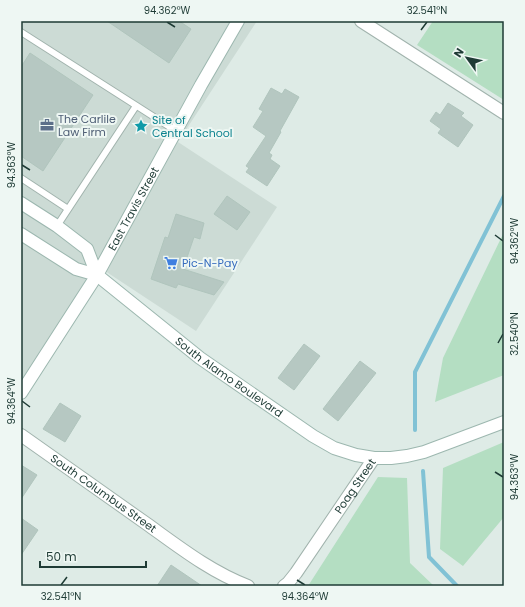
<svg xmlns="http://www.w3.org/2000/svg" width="525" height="607" viewBox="0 0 525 607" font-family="Poppins,sans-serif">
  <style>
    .built { fill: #ccdbd5 }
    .green { fill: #b4dec2 }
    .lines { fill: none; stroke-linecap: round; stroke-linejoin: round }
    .stream { stroke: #81c2d5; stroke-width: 4 }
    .building { fill: #b6c8c2; stroke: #b0c5bd }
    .lane-casing { stroke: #a1b3ad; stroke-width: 8 }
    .street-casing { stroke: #a1b3ad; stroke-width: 14 }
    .secondary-casing { stroke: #9cb7af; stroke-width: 14 }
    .lane { stroke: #fff; stroke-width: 6 }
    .street { stroke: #fff; stroke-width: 12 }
    .secondary { stroke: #fff; stroke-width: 12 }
    .ticks { fill: none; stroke: #1e3b35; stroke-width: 1.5 }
    .labels { text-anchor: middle; stroke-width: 4; stroke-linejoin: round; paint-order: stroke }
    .service-label { font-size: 11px; fill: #4e5e75; stroke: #eef7f3; text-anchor: start }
    .culture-label { font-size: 11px; fill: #0d838f; stroke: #eef7f3; text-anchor: start }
    .street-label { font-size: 11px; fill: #1e3b35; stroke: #eef7f3 }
    .shop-label { font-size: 11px; fill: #366cbe; stroke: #eef7f3; text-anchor: start }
    .neatline { fill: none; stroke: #1e3b35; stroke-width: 1.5 }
    .ticks-label { font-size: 10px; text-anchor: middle; fill: #1e3b35 }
  </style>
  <rect width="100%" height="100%" fill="#deebe6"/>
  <!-- built -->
  <path class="built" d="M21 21H257L178 142 277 207 196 331 102 269 21 393Z"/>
  <!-- green -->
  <path class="green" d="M433 21H504V100L417 45Z
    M504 232V375L435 402 443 358Z
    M504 442V517L463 566 440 549 443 468Z
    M378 477 407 478 410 563 434 586H308Z"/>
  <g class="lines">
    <!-- stream -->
    <path class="stream" d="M415 430V372L504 196
      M423 471 429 557 457 586"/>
  </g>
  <!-- building -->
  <path class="building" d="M107 21H179L191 29 169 63Z
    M30 53 93 95 43 171 21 156V67Z
    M271 88 282 94 285 89 299 97 280 131 281 132 269 153 272 155 270 159 280 166 267 186 246 172 249 168 246 166 266 136 253 127 263 111 259 109Z
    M448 103 464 113 461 116 473 125 458 147 438 133 441 129 430 121 436 112 440 115Z
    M227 196 250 212 237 230 214 214Z
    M176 214 204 223 200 239 194 237 183 269 224 282 214 295 178 284 176 288 151 279 165 237 168 238Z
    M304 344 320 356 294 390 278 378Z
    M360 361 376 373 338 421 323 409Z
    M60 403 81 416 65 442 43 429Z
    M21 465 37 475 21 499Z
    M21 518 38 530 21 555Z
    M171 565 202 586H157Z"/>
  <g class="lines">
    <!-- lane casing -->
    <g class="lane-casing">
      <path id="lane" d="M21 32 176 131
        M21 178 68 209
        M57 226 136 106"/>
    </g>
    <!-- street casing -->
    <g class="street-casing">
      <g id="street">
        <path d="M361 21 504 113"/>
        <path id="s1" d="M21 435C63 465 105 494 147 524 179 547 211 572 248 586"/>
        <path id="s2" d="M284 586 288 583 296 573 374 458"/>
      </g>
    </g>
    <!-- secondary casing -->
    <g class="secondary-casing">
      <g id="secondary">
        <path d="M21 203 57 226 87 249 97 275"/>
        <path id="s3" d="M21 234 76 269 97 275 200 358 313 436 334 448 356 455 374 458H391L407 456 424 452 504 422"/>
        <path id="s4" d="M21 393 97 275 201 85 238 21"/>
      </g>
    </g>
    <!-- lane -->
    <use href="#lane" class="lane"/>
    <!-- street -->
    <use href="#street" class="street"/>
    <!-- secondary -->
    <use href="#secondary" class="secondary"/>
  </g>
  <!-- ticks -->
  <path class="ticks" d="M167 22 175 27M421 30 427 22M22 165 30 170M495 235 503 241M498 343 503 334M22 401 30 407M495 472 503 477M297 580 305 585M61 585 67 577"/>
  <!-- icons -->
  <defs>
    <g id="office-bare" transform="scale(1.08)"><path d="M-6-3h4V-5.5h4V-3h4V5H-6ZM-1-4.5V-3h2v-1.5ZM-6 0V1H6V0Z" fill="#5c6f8a" stroke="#eef7f3" stroke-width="2.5" paint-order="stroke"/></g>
    <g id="sight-bare" transform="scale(1.08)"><path d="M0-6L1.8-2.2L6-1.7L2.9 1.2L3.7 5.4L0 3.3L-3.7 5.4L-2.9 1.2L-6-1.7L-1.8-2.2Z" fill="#0f9aa8" stroke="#eef7f3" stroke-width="2.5" paint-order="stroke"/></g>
    <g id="supermarket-bare" transform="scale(1.08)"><path d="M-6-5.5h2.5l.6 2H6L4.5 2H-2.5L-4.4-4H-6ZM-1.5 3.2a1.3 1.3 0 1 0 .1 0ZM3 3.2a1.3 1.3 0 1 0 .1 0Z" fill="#3f7fe0" stroke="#eef7f3" stroke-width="2.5" paint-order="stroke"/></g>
  </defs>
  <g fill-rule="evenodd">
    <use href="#office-bare" x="47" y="125"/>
    <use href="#sight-bare" x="141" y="126"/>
    <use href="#supermarket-bare" x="171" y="263"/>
  </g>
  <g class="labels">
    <!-- service labels -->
    <g class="service-label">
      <text x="58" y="123">The Carlile<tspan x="58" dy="13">Law Firm</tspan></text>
    </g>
    <!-- culture labels -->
    <g class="culture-label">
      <text x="152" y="124">Site of<tspan x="152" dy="13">Central School</tspan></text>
    </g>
    <!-- street labels -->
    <g class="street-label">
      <text dy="4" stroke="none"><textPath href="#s4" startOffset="216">East Travis Street</textPath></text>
      <text dy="4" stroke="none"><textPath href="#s3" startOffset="254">South Alamo Boulevard</textPath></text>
      <text dy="4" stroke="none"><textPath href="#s2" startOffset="123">Poag Street</textPath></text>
      <text dy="4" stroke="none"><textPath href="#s1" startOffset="101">South Columbus Street</textPath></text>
    </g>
    <!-- shop labels -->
    <g class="shop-label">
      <text x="182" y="267">Pic-N-Pay</text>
    </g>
  </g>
  <!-- border -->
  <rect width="525" height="607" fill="none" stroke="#eef7f3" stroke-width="44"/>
  <!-- north arrow -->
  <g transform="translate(467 58) rotate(303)" stroke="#eef7f3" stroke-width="3" paint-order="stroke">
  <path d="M0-3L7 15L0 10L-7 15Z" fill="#1e3b35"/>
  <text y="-6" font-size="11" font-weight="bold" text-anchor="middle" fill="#1e3b35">N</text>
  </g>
  <!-- scale -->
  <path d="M40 561v6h106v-6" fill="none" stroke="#1e3b35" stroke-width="2"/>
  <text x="46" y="561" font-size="12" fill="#1e3b35" stroke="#eef7f3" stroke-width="3" paint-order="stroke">50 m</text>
  <rect x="22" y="22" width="481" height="563" class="neatline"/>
  <g class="ticks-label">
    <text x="167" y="14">94.362°W</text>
    <text x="427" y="14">32.541°N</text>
    <text transform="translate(11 165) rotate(-90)" y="4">94.363°W</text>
    <text transform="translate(514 241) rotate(-90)" y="4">94.362°W</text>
    <text transform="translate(514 334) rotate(-90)" y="4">32.540°N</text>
    <text transform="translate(11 401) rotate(-90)" y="4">94.364°W</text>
    <text transform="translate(514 477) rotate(-90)" y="4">94.363°W</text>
    <text x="61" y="600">32.541°N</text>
    <text x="305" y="600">94.364°W</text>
  </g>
</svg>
